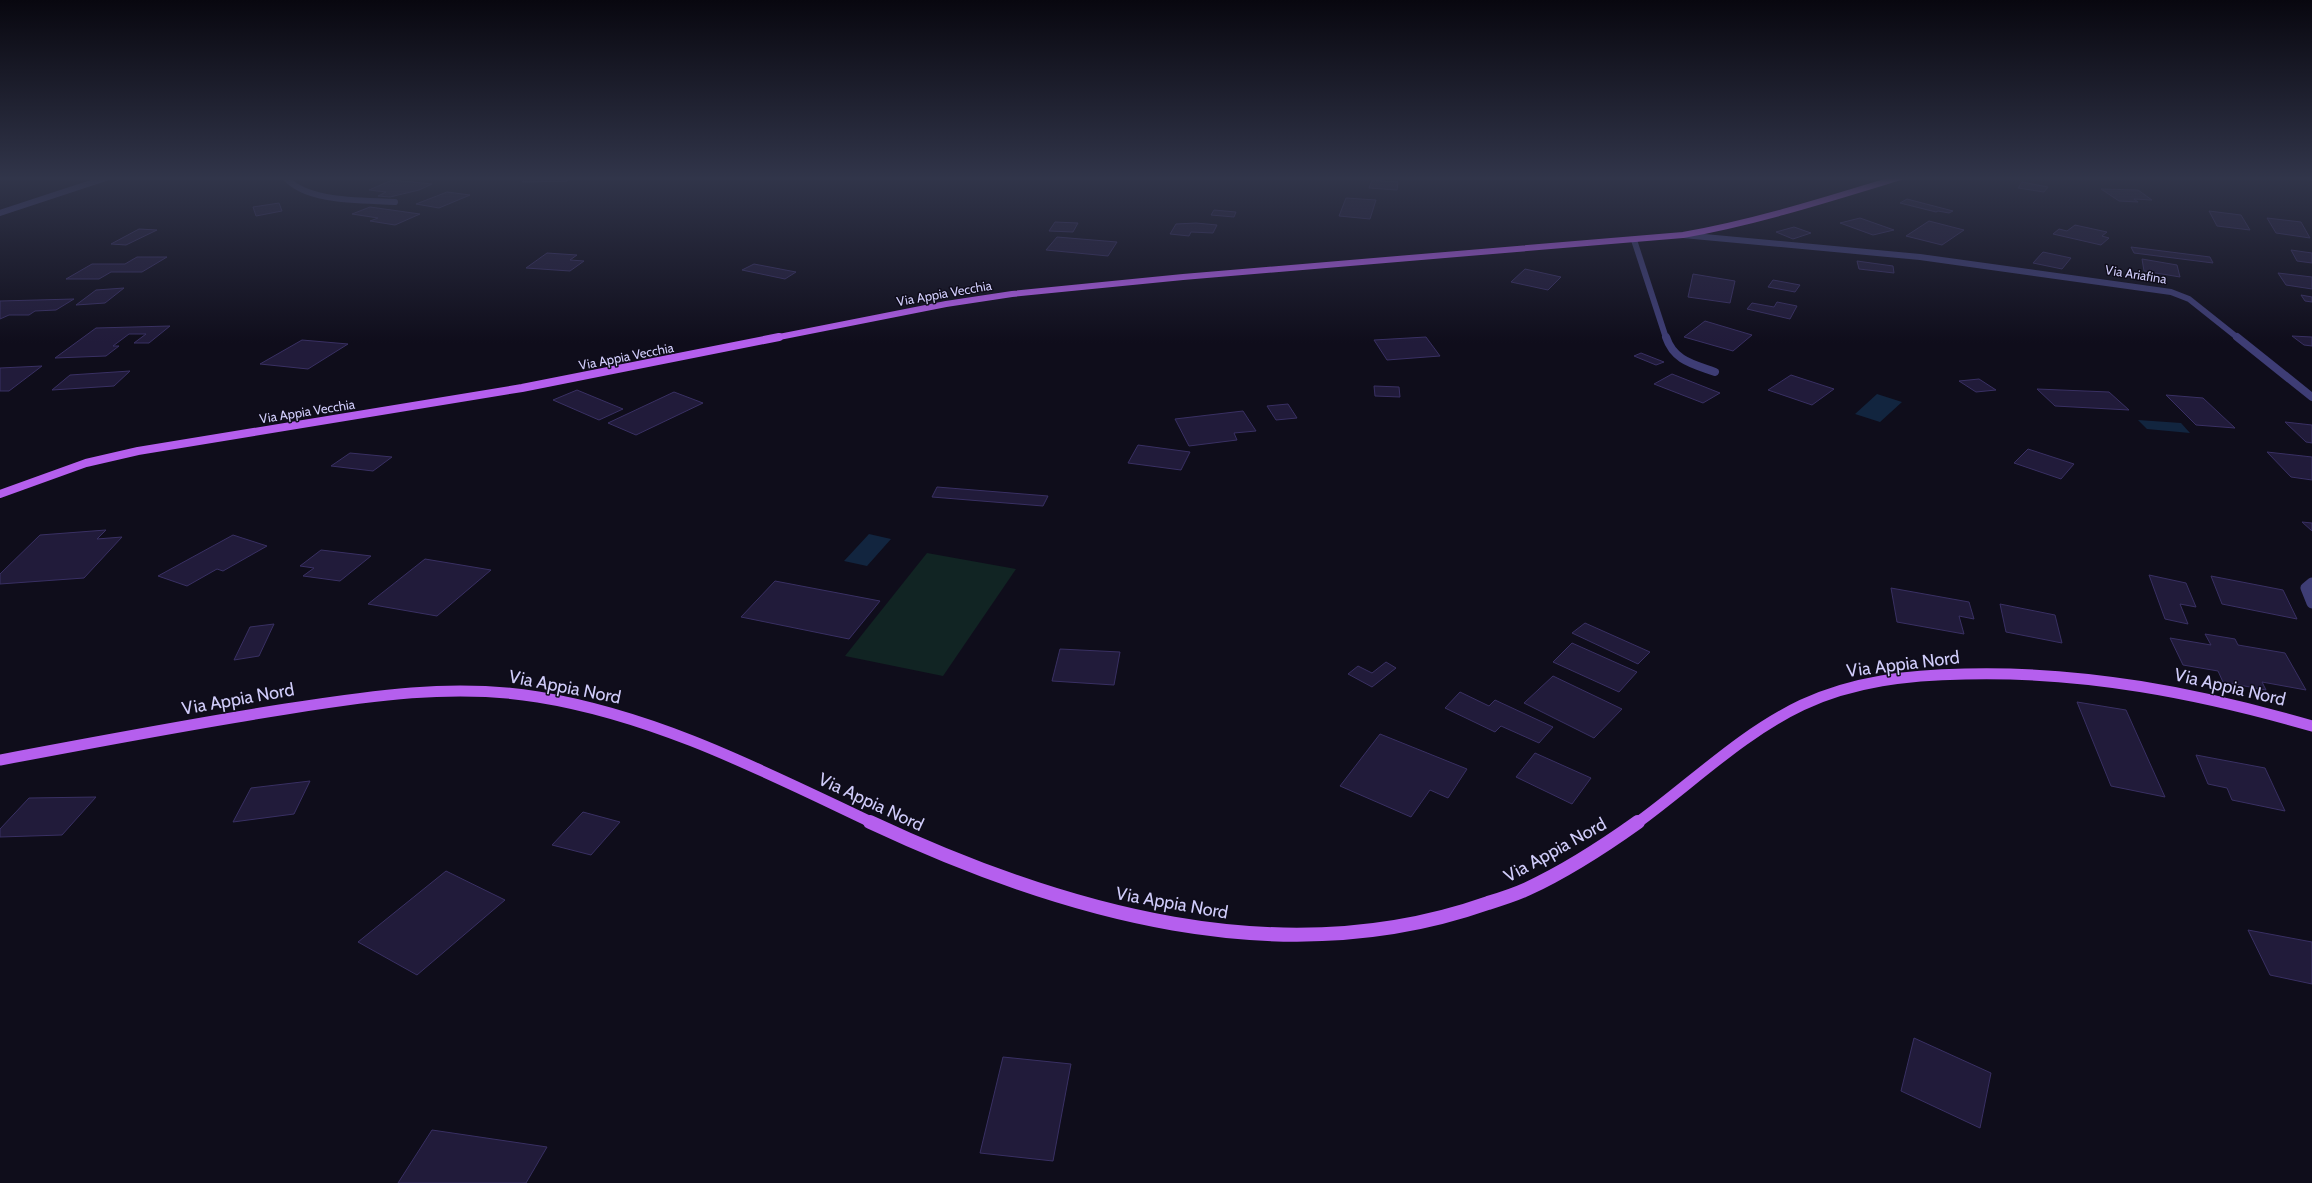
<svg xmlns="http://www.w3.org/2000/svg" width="2312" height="1183" viewBox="0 0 2312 1183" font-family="Cabin,sans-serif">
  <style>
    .green { fill: #112423 }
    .water { fill: #12253f }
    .building { fill: #211b3a; stroke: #393063 }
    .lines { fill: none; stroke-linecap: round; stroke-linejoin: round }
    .minor-far2 { stroke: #3e3d75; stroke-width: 6 }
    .minor-far1 { stroke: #3e3d75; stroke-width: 8 }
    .minor { stroke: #3e3d75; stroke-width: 11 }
    .major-far3 { stroke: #b55fee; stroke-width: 6 }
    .major-far2 { stroke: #b55fee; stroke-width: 8 }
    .major-far1 { stroke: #b55fee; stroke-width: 11 }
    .major { stroke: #b55fee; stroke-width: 14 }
    .labels { text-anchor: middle; stroke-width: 3; stroke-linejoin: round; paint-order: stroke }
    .far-street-label { font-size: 13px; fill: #d0ccfa; stroke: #0f0d1b }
    .near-street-label { font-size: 18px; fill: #d0ccfa; stroke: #0f0d1b }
  </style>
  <rect width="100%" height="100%" fill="#0f0d1b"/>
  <!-- green -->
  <path class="green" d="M927 553 1016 569 943 676 845 656Z"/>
  <!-- water -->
  <path class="water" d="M1877 394 1902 402 1880 422 1855 414Z
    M2138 420 2181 423 2190 433 2147 429Z
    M869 534 891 539 867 566 844 561Z"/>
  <!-- building -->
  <path class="building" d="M527 177H571L567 181 522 182Z
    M392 180 432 184 419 190 390 197 378 196 386 192 369 190Z
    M1372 180 1398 182 1397 190 1369 188Z
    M2022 182 2048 187 2044 192 2018 188Z
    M2101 189 2138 190 2152 200 2134 199 2138 202 2119 201Z
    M447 192 470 195 439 208 416 204Z
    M1346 198 1376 200 1370 219 1339 216Z
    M1907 199 1953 211 1949 213 1938 211 1936 212 1900 203Z
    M279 203 282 211 256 216 253 207Z
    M370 207 420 214 395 225 370 221 378 218 352 214Z
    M1214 210 1236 212 1234 217 1211 215Z
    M2209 211 2241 215 2250 230 2217 226Z
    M1860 218 1894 230 1873 235 1840 223Z
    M2267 218 2301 222 2310 238 2276 233Z
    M1929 221 1964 230 1942 245 1906 236Z
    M1055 222 1078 223 1073 232 1049 231Z
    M1176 224 1196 223 1217 225 1213 233 1191 232 1189 236 1170 234Z
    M2075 225 2107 232 2102 236 2109 238 2101 245 2053 234 2059 229 2067 231Z
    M1794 227 1811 233 1793 239 1776 232Z
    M139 229 157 230 126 245 111 244Z
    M1057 237 1117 242 1108 256 1046 250Z
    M2131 247 2210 257 2213 263 2134 253Z
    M2291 250 2312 253V263L2297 261Z
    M2043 252 2071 258 2062 269 2033 263Z
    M547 253 577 255 570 260 584 261 570 271 526 268Z
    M137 257H167L142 272H111L99 279H66L92 264H125Z
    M2142 259 2177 265 2180 277 2144 271Z
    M1857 261 1893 266 1894 273 1859 269Z
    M754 264 796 272 785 279 742 270Z
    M1525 269 1561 277 1548 290 1511 282Z
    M2278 273 2312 277V289L2286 285Z
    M1693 274 1735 281 1730 303 1688 297Z
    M1773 280 1800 285 1795 292 1768 287Z
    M124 288 105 303 76 305 96 290Z
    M2301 295 2312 297V302L2305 301Z
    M74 299 56 310 35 311 29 315H9L0 319V301Z
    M1777 302 1797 306 1790 319 1747 309 1752 303 1774 307Z
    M1705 321 1752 335 1733 351 1684 337Z
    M170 326 149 343H134L146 334H129L113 346H119L106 356 55 358 96 328Z
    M2292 336 2312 337V346L2304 345Z
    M1426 337 1440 356 1387 360 1374 340Z
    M302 340 348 344 308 369 260 364Z
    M1641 353 1664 362 1656 365 1634 356Z
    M42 366 9 391H0V368Z
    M130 371 114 386 52 390 70 375Z
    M1672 374 1720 393 1703 403 1654 384Z
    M1791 375 1834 389 1812 405 1768 390Z
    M1979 379 1996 390 1976 392 1959 381Z
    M1374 386 1399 387 1400 397 1375 396Z
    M2037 389 2109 392 2129 410 2055 406Z
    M577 390 623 409 599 420 553 400Z
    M674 392 703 403 636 435 608 423Z
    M2166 395 2203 398 2235 428 2196 425Z
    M1288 404 1297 418 1276 420 1267 406Z
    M1243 411 1256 431 1234 433 1237 440 1189 446 1175 419Z
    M2285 422 2312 425V443L2306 442Z
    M1138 445 1190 452 1181 470 1128 463Z
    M2028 449 2074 464 2061 479 2014 463Z
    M2267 452 2312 457V480L2291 477Z
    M350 453 392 457 373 471 331 466Z
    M937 487 1048 496 1043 506 932 497Z
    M2302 522 2312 523V531Z
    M106 530 97 539 122 537 84 578 0 584V574L40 535Z
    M233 535 267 546 223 571 217 569 187 586 158 576Z
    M321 550 371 556 340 581 303 576 314 568 300 566Z
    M425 559 491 570 437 616 368 604Z
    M2149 575 2186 583 2196 607 2180 604 2188 624 2165 619Z
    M2211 576 2283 590 2297 619 2222 604Z
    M775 581 880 601 849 639 741 617Z
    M1891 588 1969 602 1974 619 1959 616 1964 634 1897 622Z
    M2000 604 2055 615 2062 643 2006 632Z
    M1585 623 1650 652 1638 664 1572 633Z
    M274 624 259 656 234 660 250 627Z
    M2205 634 2235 639 2238 645 2285 653 2306 690 2262 682 2266 690 2223 682 2218 671 2183 665 2170 638 2211 645Z
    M1572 643 1637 672 1619 692 1553 662Z
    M1060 649 1120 652 1114 685 1052 681Z
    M1386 662 1396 668 1372 687 1348 674 1358 666 1372 673Z
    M1553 676 1622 709 1594 738 1524 703Z
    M1460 692 1489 706 1495 700 1553 727 1539 743 1501 726 1495 732 1445 708Z
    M2077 702 2126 710 2165 797 2111 786Z
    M1380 734 1467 769 1448 798 1430 790 1411 817 1340 786Z
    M1535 753 1591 778 1572 804 1516 777Z
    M2196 755 2265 768 2285 811 2232 800 2227 788 2208 784Z
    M310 781 294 814 233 822 251 788Z
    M96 797 62 835 0 837V829L29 798Z
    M583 812 620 822 591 855 552 845Z
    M446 871 505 900 417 975 358 942Z
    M2248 930 2312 942V984L2270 975Z
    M1914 1038 1991 1073 1980 1128 1901 1091Z
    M1003 1057 1071 1064 1053 1161 980 1153Z
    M432 1130 547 1147 526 1183H398Z"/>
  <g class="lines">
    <!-- minor-far2 -->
    <path class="minor-far2" d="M285 177C307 203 363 200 395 202
      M0 213 109 177
      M1683 235 1920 257 2171 292 2189 299 2238 338
      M1634 240 1666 338"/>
    <!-- minor-far1 -->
    <path class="minor-far1" d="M1666 337C1674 361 1693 364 1715 372
      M2237 337 2312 397"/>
    <!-- minor -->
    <path class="minor" d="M2312 583 2306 588 2312 603"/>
    <!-- major-far3 -->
    <path class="major-far3" d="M774 338 946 304 1012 294 1183 277 1683 235C1757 222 1829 199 1901 177"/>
    <!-- major-far2 -->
    <path class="major-far2" d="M0 494 86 463 138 451 522 388 779 337"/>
    <!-- major-far1 -->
    <path class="major-far1" d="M0 760C95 742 190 724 286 709 369 696 454 683 538 697 657 716 765 772 873 823
      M1637 823C1691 784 1741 734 1802 705 1853 681 1909 675 1965 674 2084 671 2198 693 2312 726"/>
    <!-- major -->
    <path class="major" d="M870 822C1062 912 1281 976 1488 903 1501 899 1514 895 1527 889 1566 871 1603 847 1638 822"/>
  </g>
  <!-- sky -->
  <linearGradient id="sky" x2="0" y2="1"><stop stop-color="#08070f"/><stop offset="0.52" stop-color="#31354a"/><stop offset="1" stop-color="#31354a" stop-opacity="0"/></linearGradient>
  <rect width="2312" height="343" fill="url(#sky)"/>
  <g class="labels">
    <!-- far-street labels -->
    <g class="far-street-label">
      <text transform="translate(2136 274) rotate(9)" y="5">Via Ariafina</text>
      <text transform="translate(944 293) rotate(-10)" y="5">Via Appia Vecchia</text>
      <text transform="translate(626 356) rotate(-11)" y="5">Via Appia Vecchia</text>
      <text transform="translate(307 411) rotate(-9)" y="5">Via Appia Vecchia</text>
    </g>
    <!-- near-street labels -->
    <g class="near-street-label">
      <text transform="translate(1903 664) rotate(-7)" y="6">Via Appia Nord</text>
      <text transform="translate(565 687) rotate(11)" y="6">Via Appia Nord</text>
      <text transform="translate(2230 687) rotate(13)" y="6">Via Appia Nord</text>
      <text transform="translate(238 699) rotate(-10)" y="6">Via Appia Nord</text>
      <text transform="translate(871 802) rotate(25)" y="6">Via Appia Nord</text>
      <text transform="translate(1555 850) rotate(-29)" y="6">Via Appia Nord</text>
      <text transform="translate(1172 903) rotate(10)" y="6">Via Appia Nord</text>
    </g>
  </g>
</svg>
